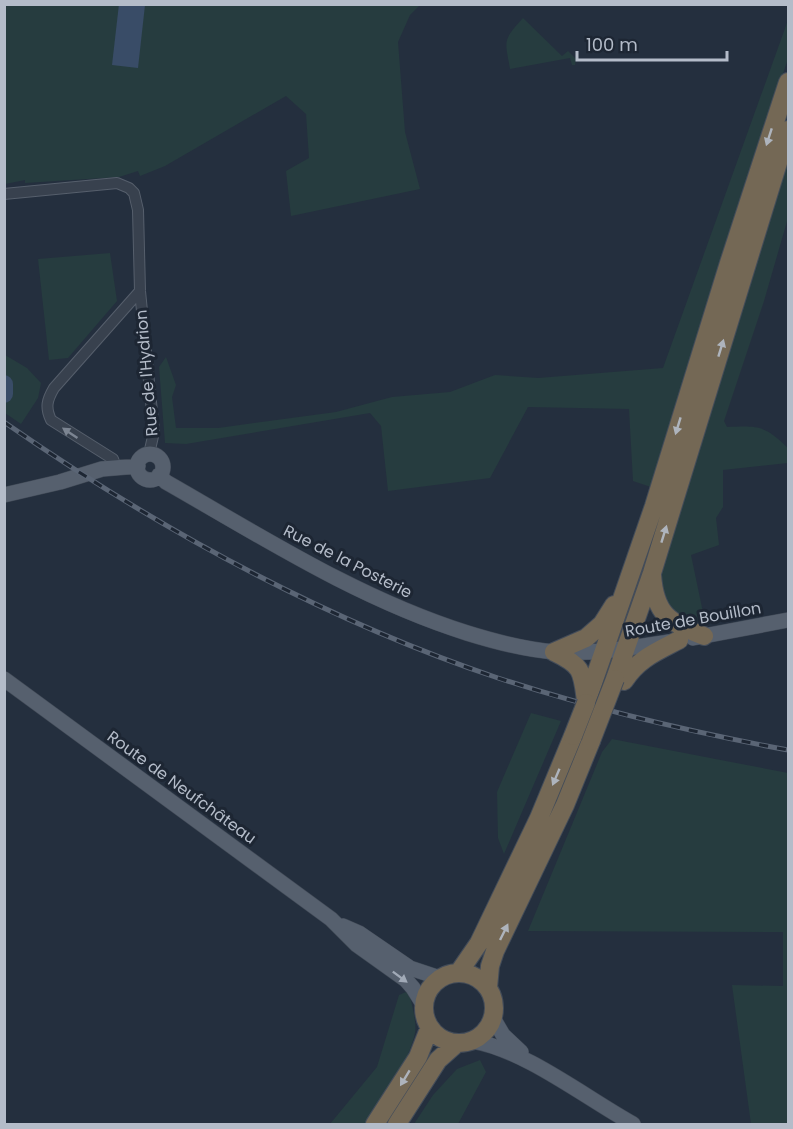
<svg xmlns="http://www.w3.org/2000/svg" width="793" height="1129" viewBox="0 0 793 1129" font-family="Poppins,sans-serif">
  <style>
    .green { fill: #263c3f }
    .water { fill: #394c67 }
    .lines { fill: none; stroke-linecap: round; stroke-linejoin: round }
    .river { stroke: #394c67; stroke-width: 18 }
    .street-casing { stroke: #565f6c; stroke-width: 12 }
    .primary-casing { stroke: #414a57; stroke-width: 16 }
    .highway-casing { stroke: #434c59; stroke-width: 20 }
    .street { stroke: #38414e; stroke-width: 10 }
    .primary { stroke: #56606e; stroke-width: 15 }
    .highway { stroke: #746855; stroke-width: 18 }
    .rail-casing { stroke: #5a6575; stroke-width: 5 }
    .rail { stroke: #1d2633; stroke-width: 3; stroke-dasharray: 9; stroke-linecap: butt }
    .highway-bridge-casing { stroke: #434c59; stroke-width: 20; stroke-linecap: butt }
    .highway-bridge { stroke: #746855; stroke-width: 18 }
    .oneway { fill: #aeb4bd }
    .oneway2 { fill: #7c8592 }
    .oneway3 { fill: #a1aab7 }
    .labels { text-anchor: middle; stroke-width: 6; stroke-linejoin: round; paint-order: stroke }
    .street-label { font-size: 16px; fill: #b4bcc9; stroke: #1d2633 }
  </style>
  <rect width="100%" height="100%" fill="#242f3e"/>
  <!-- green -->
  <path class="green" d="M4 5H420L410 15 398 42 405 132 420 189 291 216 286 171 309 158 306 114 286 96 165 166 140 176 138 171 119 177 25 183V180L5 184Z
    M523 18 562 56 568 51 576 59 575 65H572L570 58 510 69C505 40 502 41 523 18Z
    M788 20V59L749 172 651 487 633 481 629 409 528 407 490 478 388 491 381 426 370 413 186 444 165 443 159 367 166 357 176 385 172 397 176 428H218L336 412 392 397 450 392 495 375 538 378 663 368Z
    M788 161V218L764 301 724 421 727 427C759 426 764 425 788 448V463L723 470V507L716 518 719 545 691 555 705 622 695 624 669 613 658 575Z
    M110 253 117 301 68 358 49 360 38 259Z
    M5 355 27 368 41 383 38 398 21 424 5 413Z
    M531 713 561 721 504 854 498 838 497 792Z
    M612 739 788 773V1124H751L732 985 783 986V932L528 931 602 752Z
    M406 992 410 996C412 1007 417 1022 415 1033 409 1062 383 1100 366 1124H330L377 1067 399 995Z
    M480 1060 486 1072 458 1124H414L433 1095 457 1069Z"/>
  <!-- water -->
  <path class="water" d="M119 4 145 5 138 68 112 65Z"/>
  <g class="lines">
    <!-- river -->
    <path class="river" d="M4 384V394"/>
    <!-- street casing -->
    <g class="street-casing">
      <path id="street" d="M4 194 117 183 129 188 134 193 138 210 140 291 154 432 149 454
        M116 467 113 459 51 420C45 407 47 400 54 388L140 291"/>
    </g>
    <!-- primary casing -->
    <g class="primary-casing">
      <path id="primary" d="M137 467a13 13 0 1 1 26 0a13 13 0 1 1-26 0Z
        M159 475 166 482C264 538 359 599 467 633 496 642 525 650 556 652 595 654 631 648 669 642
        M4 495 60 482 102 469 138 466
        M693 638 788 620
        M4 679 331 919 357 945 406 980 413 988 423 1004
        M343 926 359 933 410 968 440 978
        M493 1018 503 1035 521 1052
        M473 1041C525 1050 586 1098 633 1124"/>
    </g>
    <!-- highway casing -->
    <g class="highway-casing">
      <path id="highway" d="M652 575C655 615 669 622 704 636
        M554 652 586 638 602 624 614 605
        M554 652C583 666 582 671 586 701
        M615 679 652 573 788 130
        M624 681C638 659 656 652 679 640
        M586 703 654 506 729 263 788 82
        M459 972 479 943 539 818 573 736
        M424 1008a35 35 0 1 1 70 0a35 35 0 1 1-70 0Z
        M488 988 490 966 495 951 565 805 591 741
        M375 1124 418 1057 429 1029
        M397 1124 438 1060 456 1044"/>
    </g>
    <!-- street -->
    <use href="#street" class="street"/>
    <!-- primary -->
    <use href="#primary" class="primary"/>
    <!-- highway -->
    <use href="#highway" class="highway"/>
    <!-- rail casing -->
    <g class="rail-casing">
      <path id="rail" d="M4 422C157 528 322 619 498 678 593 709 690 732 788 750"/>
    </g>
    <!-- rail -->
    <use href="#rail" class="rail"/>
    <!-- highway-bridge casing -->
    <g class="highway-bridge-casing">
      <path id="highway-bridge" d="M573 736 586 703
        M591 741 615 679"/>
    </g>
    <!-- highway-bridge -->
    <use href="#highway-bridge" class="highway-bridge"/>
  </g>
  <!-- one-way arrows -->
  <defs><path id="oneway-solid" d="M-6-.8H1V-3.2L6.5 0L1 3.2V.8H-6Z" transform="scale(1.5)"/></defs>
  <g class="oneway">
    <use href="#oneway-solid" transform="translate(769 137) rotate(108)"/>
    <use href="#oneway-solid" transform="translate(721 348) rotate(-73)"/>
    <use href="#oneway-solid" transform="translate(678 426) rotate(107)"/>
    <use href="#oneway-solid" transform="translate(664 534) rotate(-73)"/>
    <use href="#oneway-solid" transform="translate(556 777) rotate(113)"/>
    <use href="#oneway-solid" transform="translate(504 932) rotate(-64)"/>
    <use href="#oneway-solid" transform="translate(405 1078) rotate(121)"/>
  </g>
  <use class="oneway2" href="#oneway-solid" transform="translate(70 433) rotate(-146)"/>
  <use class="oneway3" href="#oneway-solid" transform="translate(400 977) rotate(37)"/>
  <g class="labels">
    <!-- street labels -->
    <g class="street-label">
      <text transform="translate(146 373) rotate(-95)" y="6">Rue de l'Hydrion</text>
      <text transform="translate(348 561) rotate(27)" y="6">Rue de la Posterie</text>
      <text transform="translate(693 619) rotate(-10)" y="6">Route de Bouillon</text>
      <text transform="translate(182 787) rotate(36)" y="6">Route de Neufchâteau</text>
    </g>
  </g>
  <!-- border -->
  <rect width="793" height="1129" fill="none" stroke="#b4bcc9" stroke-width="12"/>
  <!-- scale -->
  <path d="M577 51v9h150v-9" fill="none" stroke="#b4bcc9" stroke-width="3"/>
  <text x="586" y="51" font-size="18" fill="#b4bcc9" stroke="#1d2633" stroke-width="4.5" paint-order="stroke">100 m</text>
</svg>
